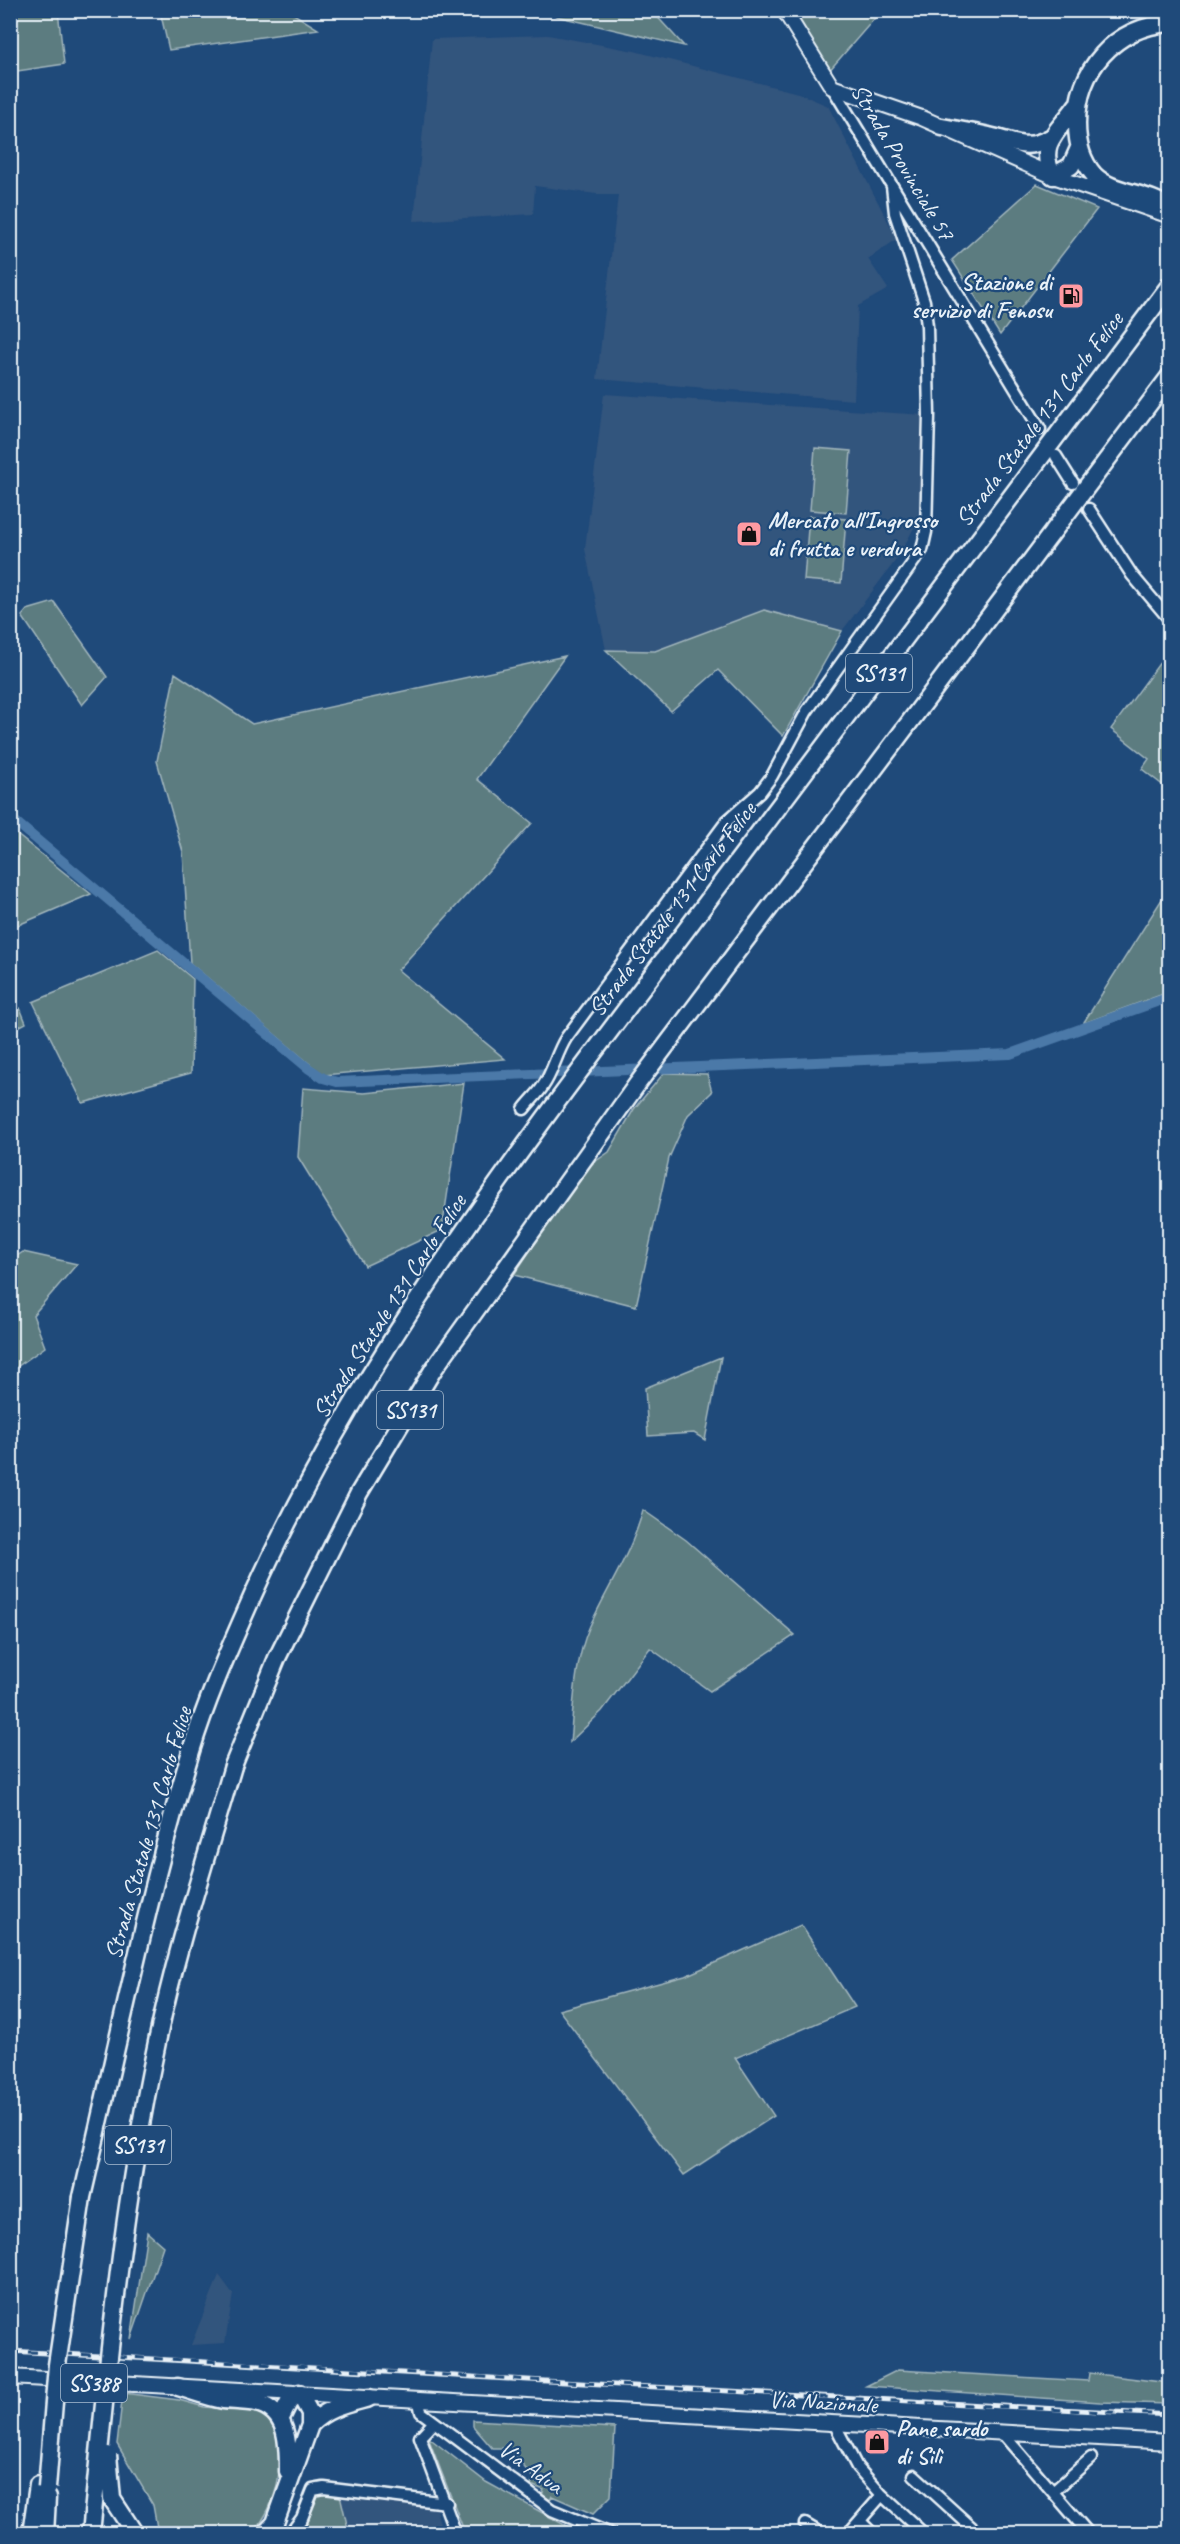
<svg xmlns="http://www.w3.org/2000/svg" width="1180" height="2544" viewBox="0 0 1180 2544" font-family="Caveat,sans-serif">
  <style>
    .built { fill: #33547d }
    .green { fill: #5b7b80; stroke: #a2b6bc; stroke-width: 1.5 }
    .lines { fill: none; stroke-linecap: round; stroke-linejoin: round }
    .canal { stroke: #4c79a8; stroke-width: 10 }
    .minor-casing { stroke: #e8f1f8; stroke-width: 15 }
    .major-casing { stroke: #e8f1f8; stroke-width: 18 }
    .highway-casing { stroke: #e8f1f8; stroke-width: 21 }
    .minor { stroke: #1f4a7a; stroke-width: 10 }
    .major { stroke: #1f4a7a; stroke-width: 14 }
    .highway { stroke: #1f4a7a; stroke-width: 16 }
    .rail-casing { stroke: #e8f1f8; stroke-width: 5 }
    .rail { stroke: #1f4a7a; stroke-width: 3; stroke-dasharray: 9; stroke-linecap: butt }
    .highway-bridge-casing { stroke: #e8f1f8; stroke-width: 21; stroke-linecap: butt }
    .highway-bridge { stroke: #1f4a7a; stroke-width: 16 }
    .labels { text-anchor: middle; stroke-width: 4.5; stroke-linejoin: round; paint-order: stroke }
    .shield { fill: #1f4a7a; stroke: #acbfd2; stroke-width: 1.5 }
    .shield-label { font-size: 22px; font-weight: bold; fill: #e8f1f8 }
    .street-label { font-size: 24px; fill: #e8f1f8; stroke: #1f4a7a }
    .poi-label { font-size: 24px; font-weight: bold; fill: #e8f1f8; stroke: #1f4a7a; text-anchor: start }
  </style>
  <rect width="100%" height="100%" fill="#1f4a7a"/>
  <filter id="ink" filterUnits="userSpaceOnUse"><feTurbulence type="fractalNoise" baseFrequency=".0167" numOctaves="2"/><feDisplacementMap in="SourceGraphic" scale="12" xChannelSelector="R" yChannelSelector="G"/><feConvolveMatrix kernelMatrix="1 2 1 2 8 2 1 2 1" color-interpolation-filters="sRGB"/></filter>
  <g filter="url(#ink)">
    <!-- built -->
    <path class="built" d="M548 35 634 51 798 93 828 106 897 239 868 259 888 289 858 306 854 400 597 379 618 195H604L535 186 533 214 414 221 432 39Z
      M604 394 925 415 918 520 899 556 842 631 764 610 655 651 606 650 585 549Z
      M219 2275 233 2294 225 2343 191 2345Z
      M340 2495 435 2507 443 2533H349Z"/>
    <!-- green -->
    <path class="green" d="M10 11H58L64 64 11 72Z
      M160 11H289L318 29 169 50Z
      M544 11H652L684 46 560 17Z
      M790 11H881L828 72Z
      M1037 184 1097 209 1000 335 952 260Z
      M815 448 851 451 846 513 810 510Z
      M809 516 846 519 841 583 804 580Z
      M54 602 107 677 82 705 22 616 27 610Z
      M764 610 842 631 783 736 718 670 671 711 606 650 655 651Z
      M1169 650V790L1142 769 1149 759 1111 729Z
      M565 656 477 779 532 823 398 970 505 1059 323 1075 190 963 183 852 157 761 175 673 252 724Z
      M10 830H11L91 894 11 928Z
      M1169 888V992L1084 1023V1022Z
      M158 950 193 979 191 1073 83 1103 33 1002Z
      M20 1008 26 1023 11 1031V1012Z
      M664 1073 707 1074 712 1092 688 1115 669 1158 636 1306 514 1275 583 1170 609 1152 634 1109Z
      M464 1083 442 1230 365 1266 298 1157 303 1088 364 1093Z
      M23 1252 77 1264 33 1315 45 1347 11 1371V1260Z
      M721 1357 705 1440 694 1433 648 1436 645 1388Z
      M643 1510 686 1540 795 1635 710 1691 650 1648 602 1711 570 1742C574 1705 574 1663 589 1628 607 1588 632 1552 643 1510Z
      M801 1925 855 2007 735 2058 774 2116 684 2175 559 2010 685 1976Z
      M147 2232 163 2246 131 2339Z
      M898 2370 1088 2381 1089 2373 1169 2383V2404L1100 2402 866 2386Z
      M123 2393 179 2400 204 2407 252 2411 262 2413 274 2423C286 2462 279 2502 253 2533H158L153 2505 117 2444Z
      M11 2406 14 2444 15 2534 10 2533Z
      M473 2420 615 2428 611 2496 593 2514 552 2496 550 2500 542 2495 544 2490 531 2485 534 2478 507 2448H492L473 2426Z
      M428 2437 486 2482 579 2533H465Z
      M320 2494 340 2495 349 2533 297 2534 313 2497Z"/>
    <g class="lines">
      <!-- canal -->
      <path class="canal" d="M10 817 308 1068 323 1078 337 1082 1010 1054 1170 997"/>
      <!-- minor casing -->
      <g class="minor-casing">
        <path id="minor" d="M832 87 1040 429
          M1056 456 1073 483
          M1089 509 1132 575 1170 620
          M524 1109C530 1101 538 1094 543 1086 553 1072 556 1054 566 1038L727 821 760 792 772 776 807 711 922 550 926 532 929 415 927 326 924 301 895 213 892 186
          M419 2401 421 2412 552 2510 611 2534
          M434 2422 420 2437 456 2534
          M835 2425 857 2467 882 2495 924 2534
          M1003 2434 1089 2534
          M914 2475 979 2534
          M1053 2492 1091 2458
          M860 2521 873 2534
          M805 2524 822 2534
          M290 2534 302 2518 313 2490 324 2488 447 2503
          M848 2534 882 2495"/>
      </g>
      <!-- major casing -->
      <g class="major-casing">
        <path id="major" d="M784 10 832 87 922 118 1053 176 1170 216
          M10 2377 1170 2442"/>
      </g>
      <!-- highway casing -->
      <g class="highway-casing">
        <path id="highway" d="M1170 23C1114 27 1077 70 1077 124 1077 143 1081 160 1094 175 1114 195 1149 191 1170 209
          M1077 105C1059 131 1036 144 1053 176L1071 166 1079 148
          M942 127C957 130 973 132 989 136 1017 142 1024 152 1052 137
          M233 1766 277 1658 338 1535 359 1493 433 1370 638 1083 1170 376
          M82 2197C117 2048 147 1897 191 1751 207 1698 231 1645 253 1595 362 1352 527 1141 686 930 848 715 1009 500 1170 285
          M178 2387C192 2391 208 2397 223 2400 234 2401 245 2401 256 2403 289 2411 288 2444 288 2472
          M281 2418 289 2402 299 2393 310 2413V2425
          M31 2534 38 2485
          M45 2534 47 2498
          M265 2534 275 2523 310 2425C326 2408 347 2404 369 2398"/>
      </g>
      <!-- minor -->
      <use href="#minor" class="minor"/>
      <!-- major -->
      <use href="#major" class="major"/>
      <!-- highway -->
      <use href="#highway" class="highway"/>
      <!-- rail casing -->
      <g class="rail-casing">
        <path id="rail" d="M10 2351C397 2370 783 2397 1170 2415"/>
      </g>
      <!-- rail -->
      <use href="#rail" class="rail"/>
      <!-- highway-bridge casing -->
      <g class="highway-bridge-casing">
        <path id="highway-bridge" d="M108 2455 112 2499 135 2534
          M47 2488 57 2365 82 2197
          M91 2534C107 2371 122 2207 156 2047 175 1952 206 1859 233 1766"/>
      </g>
      <!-- highway-bridge -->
      <use href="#highway-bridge" class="highway-bridge"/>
    </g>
  </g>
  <!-- icons -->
  <defs>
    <g id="fuel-square" transform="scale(1.35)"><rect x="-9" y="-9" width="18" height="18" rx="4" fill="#ff9aa2" stroke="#1f4a7a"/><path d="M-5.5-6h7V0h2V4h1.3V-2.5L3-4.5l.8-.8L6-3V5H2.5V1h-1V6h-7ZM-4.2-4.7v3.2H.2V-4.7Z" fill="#111"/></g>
    <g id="shop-square" transform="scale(1.35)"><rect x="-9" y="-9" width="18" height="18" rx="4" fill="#ff9aa2" stroke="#1f4a7a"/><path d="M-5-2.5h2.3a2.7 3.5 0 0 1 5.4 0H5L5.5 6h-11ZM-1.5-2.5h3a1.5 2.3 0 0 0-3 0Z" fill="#111"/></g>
  </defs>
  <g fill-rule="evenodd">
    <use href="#fuel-square" x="1071" y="296"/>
    <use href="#shop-square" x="749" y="534"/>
    <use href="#shop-square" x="877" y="2442"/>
  </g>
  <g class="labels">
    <!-- shield labels -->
    <g class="shield">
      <rect x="846" y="654" width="66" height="38" rx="4.5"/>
      <rect x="377" y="1391" width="66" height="38" rx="4.5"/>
      <rect x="105" y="2126" width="66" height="38" rx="4.5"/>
      <rect x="61" y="2364" width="66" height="38" rx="4.5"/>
    </g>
    <g class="shield-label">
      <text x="879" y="681">SS131</text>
      <text x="410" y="1418">SS131</text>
      <text x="138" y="2153">SS131</text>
      <text x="94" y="2391">SS388</text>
    </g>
    <!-- street labels -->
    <g class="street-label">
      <text transform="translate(903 162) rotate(59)" y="8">Strada Provinciale 57</text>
      <text transform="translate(1039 419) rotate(-53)" y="8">Strada Statale 131 Carlo Felice</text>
      <text transform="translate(672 909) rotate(-53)" y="8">Strada Statale 131 Carlo Felice</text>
      <text transform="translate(389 1306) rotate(-57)" y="8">Strada Statale 131 Carlo Felice</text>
      <text transform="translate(148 1833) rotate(-74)" y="8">Strada Statale 131 Carlo Felice</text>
      <text transform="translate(823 2402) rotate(3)" y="8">Via Nazionale</text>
      <text transform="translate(531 2467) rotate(36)" y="8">Via Adua</text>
    </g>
    <!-- poi labels -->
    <g class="poi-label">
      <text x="1052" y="290" text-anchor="end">Stazione di<tspan x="1052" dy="28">servizio di Fenosu</tspan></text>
      <text x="768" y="528">Mercato all'Ingrosso<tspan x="768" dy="28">di frutta e verdura</tspan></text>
      <text x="896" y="2436">Pane sardo<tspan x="896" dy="28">di Silì</tspan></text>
    </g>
  </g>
  <!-- margin -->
  <rect width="1180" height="2544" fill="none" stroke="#1f4a7a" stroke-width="36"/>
  <rect x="18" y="18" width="1144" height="2508" fill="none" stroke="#e8f1f8" stroke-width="2" filter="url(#ink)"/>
</svg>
